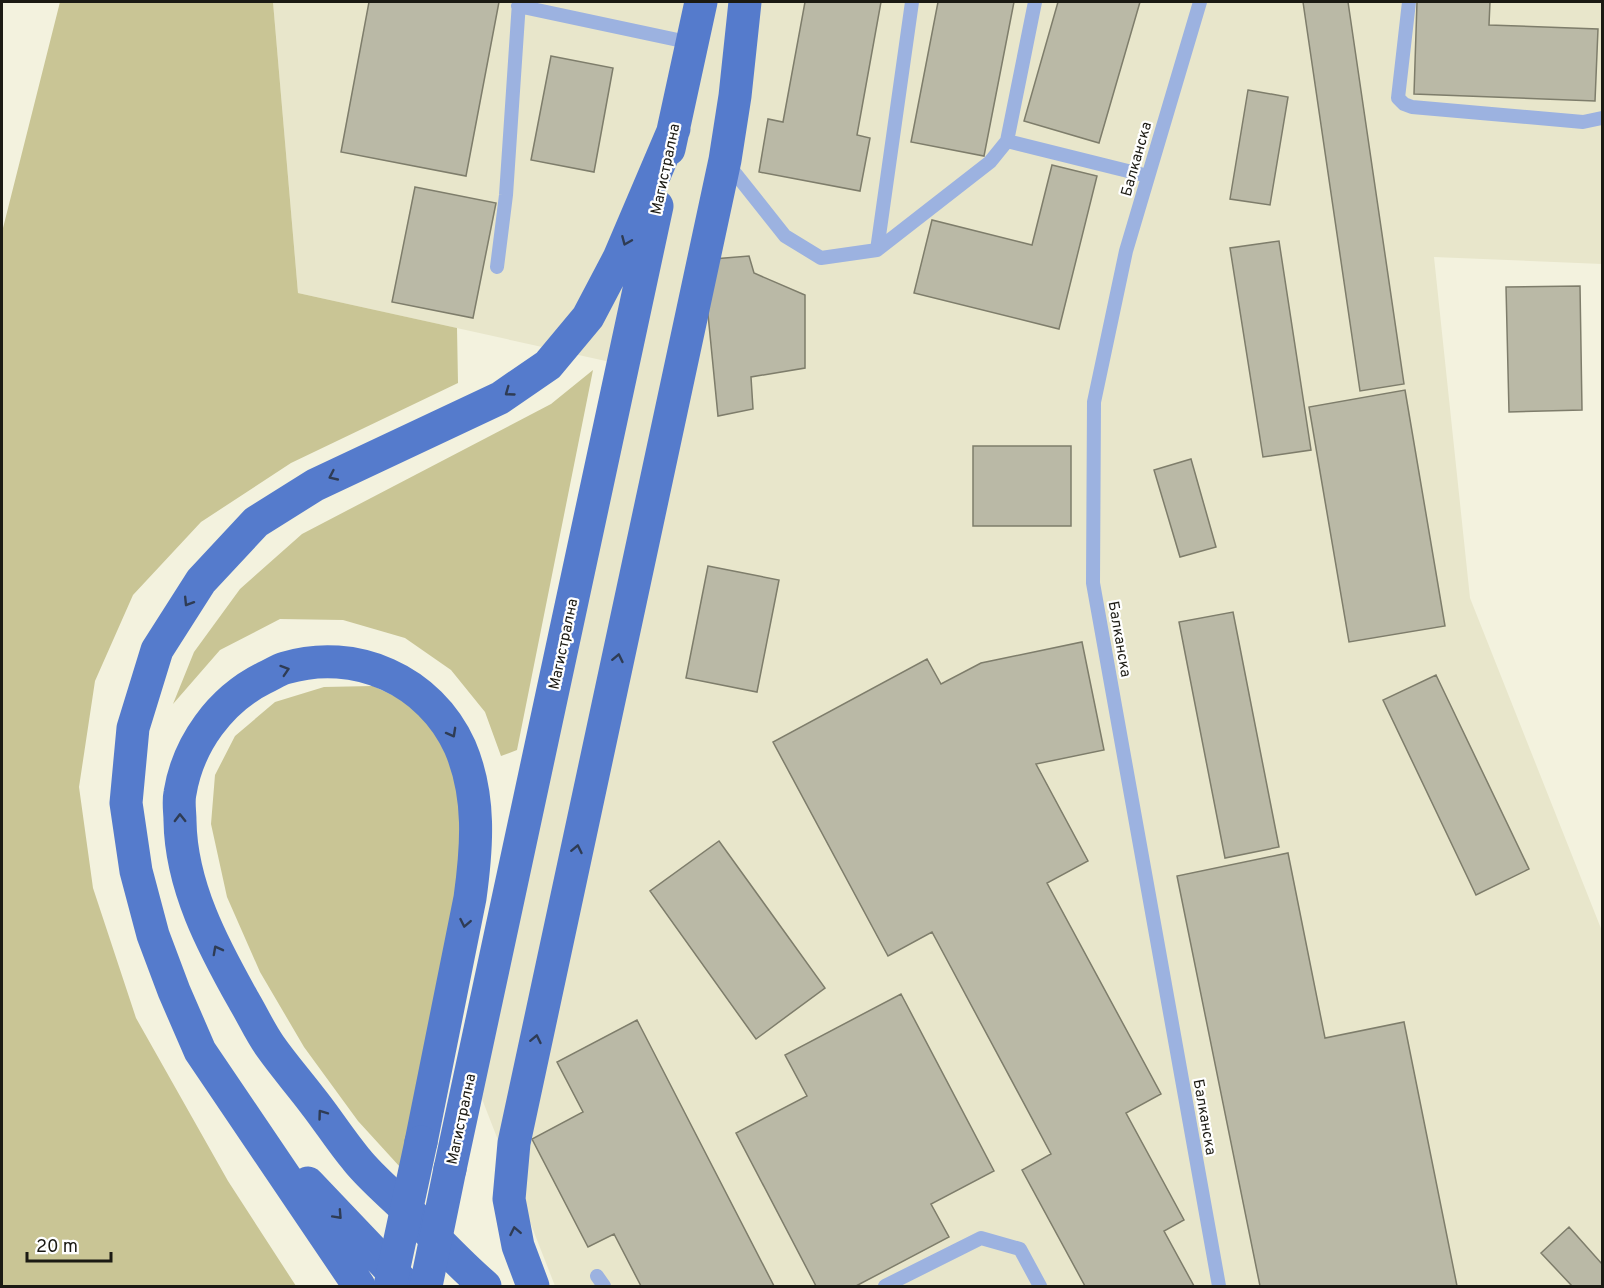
<svg xmlns="http://www.w3.org/2000/svg" width="1604" height="1288" viewBox="0 0 1604 1288" font-family="Overpass,sans-serif">
  <style>
    .built { fill: #e8e6cb }
    .green { fill: #c9c595 }
    .building { fill: #bab9a6; stroke: #7e7d6b; stroke-width: 1.5 }
    .lines { fill: none; stroke-linecap: round; stroke-linejoin: round }
    .service { stroke: #9cb2e0; stroke-width: 14 }
    .primary { stroke: #557bcc; stroke-width: 33 }
    .primary-bridge { stroke: #557bcc; stroke-width: 33 }
    .oneway { stroke: #2f3c54 }
    .labels { text-anchor: middle; stroke-width: 4.5; stroke-linejoin: round; paint-order: stroke }
    .street-label { font-size: 15px; fill: #1b1a13; stroke: #fff }
  </style>
  <rect width="100%" height="100%" fill="#f3f2de"/>
  <!-- built -->
  <path class="built" d="M273 2H1602V264L1434 257 1470 598 1602 931V1286H555L473 1076 624 365 298 293Z"/>
  <!-- green -->
  <path class="green" d="M60 2H273L298 293 457 328 458 383 291 463 201 522 133 595 95 681 79 787 93 888 136 1018 228 1181 296 1286H2V232Z
    M593 370 517 750 501 756 485 712 451 670 405 638 343 620 280 619 220 650 173 704 194 652 240 589 302 534 551 404Z
    M373 686 420 708 445 745 464 799 465 856 400 1167 358 1121 304 1047 260 972 227 897 211 824 215 775 235 736 275 702 324 687Z"/>
  <!-- building -->
  <path class="building" d="M369 2H499L466 176 341 152Z
    M805 2H881L857 135 870 138 860 191 759 172 768 119 783 122Z
    M938 2H1014L984 156 911 142Z
    M1058 2H1140L1099 143 1024 121Z
    M1303 2H1348L1404 384 1360 391Z
    M1417 2H1490L1489 25 1598 29 1595 101 1414 94Z
    M551 56 613 68 594 172 531 160Z
    M1248 90 1288 97 1270 205 1230 199Z
    M1052 165 1097 176 1059 329 914 293 932 220 1032 245Z
    M415 187 496 203 473 318 392 302Z
    M1279 241 1311 450 1263 457 1230 248Z
    M749 256 754 273 805 295V368L751 377 753 409 718 416 706 294 713 259Z
    M1580 286 1582 410 1509 412 1506 287Z
    M1405 390 1445 626 1349 642 1309 407Z
    M973 446H1071V526H973Z
    M1191 459 1216 547 1180 557 1154 470Z
    M708 566 779 580 757 692 686 678Z
    M1233 612 1279 847 1225 858 1179 622Z
    M1082 642 1104 750 1036 764 1088 861 1047 883 1161 1094 1126 1113 1184 1220 1164 1231 1194 1286H1085L1022 1170 1051 1154 932 932 888 956 773 742 927 659 941 684 981 663Z
    M1436 675 1529 869 1476 895 1383 700Z
    M719 841 825 988 756 1039 650 891Z
    M1288 853 1325 1038 1404 1022 1457 1286H1260L1177 876Z
    M901 994 994 1171 931 1204 949 1237 856 1286H816L736 1133 807 1096 785 1055Z
    M637 1020 774 1286H641L614 1234 588 1247 532 1139 583 1112 557 1062Z
    M1569 1227 1602 1264V1286H1572L1541 1253Z"/>
  <g class="lines">
    <!-- service -->
    <path class="service" d="M1200 2 1126 251 1094 402 1093 583 1219 1286
      M1409 2 1398 98 1404 104 1412 107 1583 122 1602 118
      M518 6 692 43
      M1007 141 1035 2
      M727 163 785 236 821 258 877 250 990 162 1007 141 1148 176
      M877 250 912 2
      M497 267 506 195 519 2
      M597 1276 604 1286
      M885 1286 981 1238 1020 1249 1040 1286"/>
    <!-- primary -->
    <path class="primary" d="M669 149 701 2
      M421 1142 470 898C477 847 481 796 460 747 430 680 355 647 285 668 278 670 271 675 264 678 220 700 188 744 180 793 178 802 180 812 180 821 181 886 213 946 244 1001 253 1016 260 1032 270 1046 284 1066 300 1084 315 1104 329 1122 341 1141 356 1159 371 1178 391 1194 408 1211 434 1236 458 1263 485 1286
      M450 1169 657 206
      M308 1183 406 1286
      M359 1286 200 1051 174 991 153 935 136 871 126 803 133 728 157 650 201 581 256 522 315 485 500 398 548 365 588 317 619 258 674 129
      M533 1286 518 1246 509 1199 514 1143 725 160 735 96 745 2"/>
    <!-- primary-bridge -->
    <path class="primary-bridge" d="M390 1286 421 1142
      M426 1286 450 1169"/>
  </g>
  <!-- one-way arrows -->
  <defs><path id="oneway-chevron" d="M-2-3.5L2.5 0L-2 3.5" fill="none" stroke-width="1.6" stroke-linecap="round" stroke-linejoin="round" transform="scale(1.5)"/></defs>
  <g class="oneway">
    <use href="#oneway-chevron" transform="translate(626 241) rotate(113)"/>
    <use href="#oneway-chevron" transform="translate(509 392) rotate(144)"/>
    <use href="#oneway-chevron" transform="translate(333 476) rotate(155)"/>
    <use href="#oneway-chevron" transform="translate(188 602) rotate(122)"/>
    <use href="#oneway-chevron" transform="translate(618 658) rotate(-78)"/>
    <use href="#oneway-chevron" transform="translate(285 670) rotate(-18)"/>
    <use href="#oneway-chevron" transform="translate(452 733) rotate(61)"/>
    <use href="#oneway-chevron" transform="translate(180 818) rotate(-91)"/>
    <use href="#oneway-chevron" transform="translate(577 849) rotate(-78)"/>
    <use href="#oneway-chevron" transform="translate(465 923) rotate(101)"/>
    <use href="#oneway-chevron" transform="translate(217 950) rotate(-118)"/>
    <use href="#oneway-chevron" transform="translate(536 1039) rotate(-78)"/>
    <use href="#oneway-chevron" transform="translate(322 1114) rotate(-126)"/>
    <use href="#oneway-chevron" transform="translate(338 1215) rotate(47)"/>
    <use href="#oneway-chevron" transform="translate(515 1231) rotate(-101)"/>
  </g>
  <g class="labels">
    <!-- street labels -->
    <g class="street-label">
      <text transform="translate(1136 159) rotate(-74)" y="5">Балканска</text>
      <text transform="translate(665 169) rotate(-78)" y="5">Магистрална</text>
      <text transform="translate(1120 639) rotate(80)" y="5">Балканска</text>
      <text transform="translate(563 644) rotate(-78)" y="5">Магистрална</text>
      <text transform="translate(1205 1117) rotate(80)" y="5">Балканска</text>
      <text transform="translate(461 1119) rotate(-78)" y="5">Магистрална</text>
    </g>
  </g>
  <!-- border -->
  <rect width="1604" height="1288" fill="none" stroke="#1b1a13" stroke-width="6"/>
  <!-- scale -->
  <path d="M27 1252v9h84v-9" fill="none" stroke="#1b1a13" stroke-width="3"/>
  <text x="36" y="1252" font-size="18" fill="#1b1a13" stroke="#ffffff" stroke-width="4.5" paint-order="stroke">20 m</text>
</svg>
